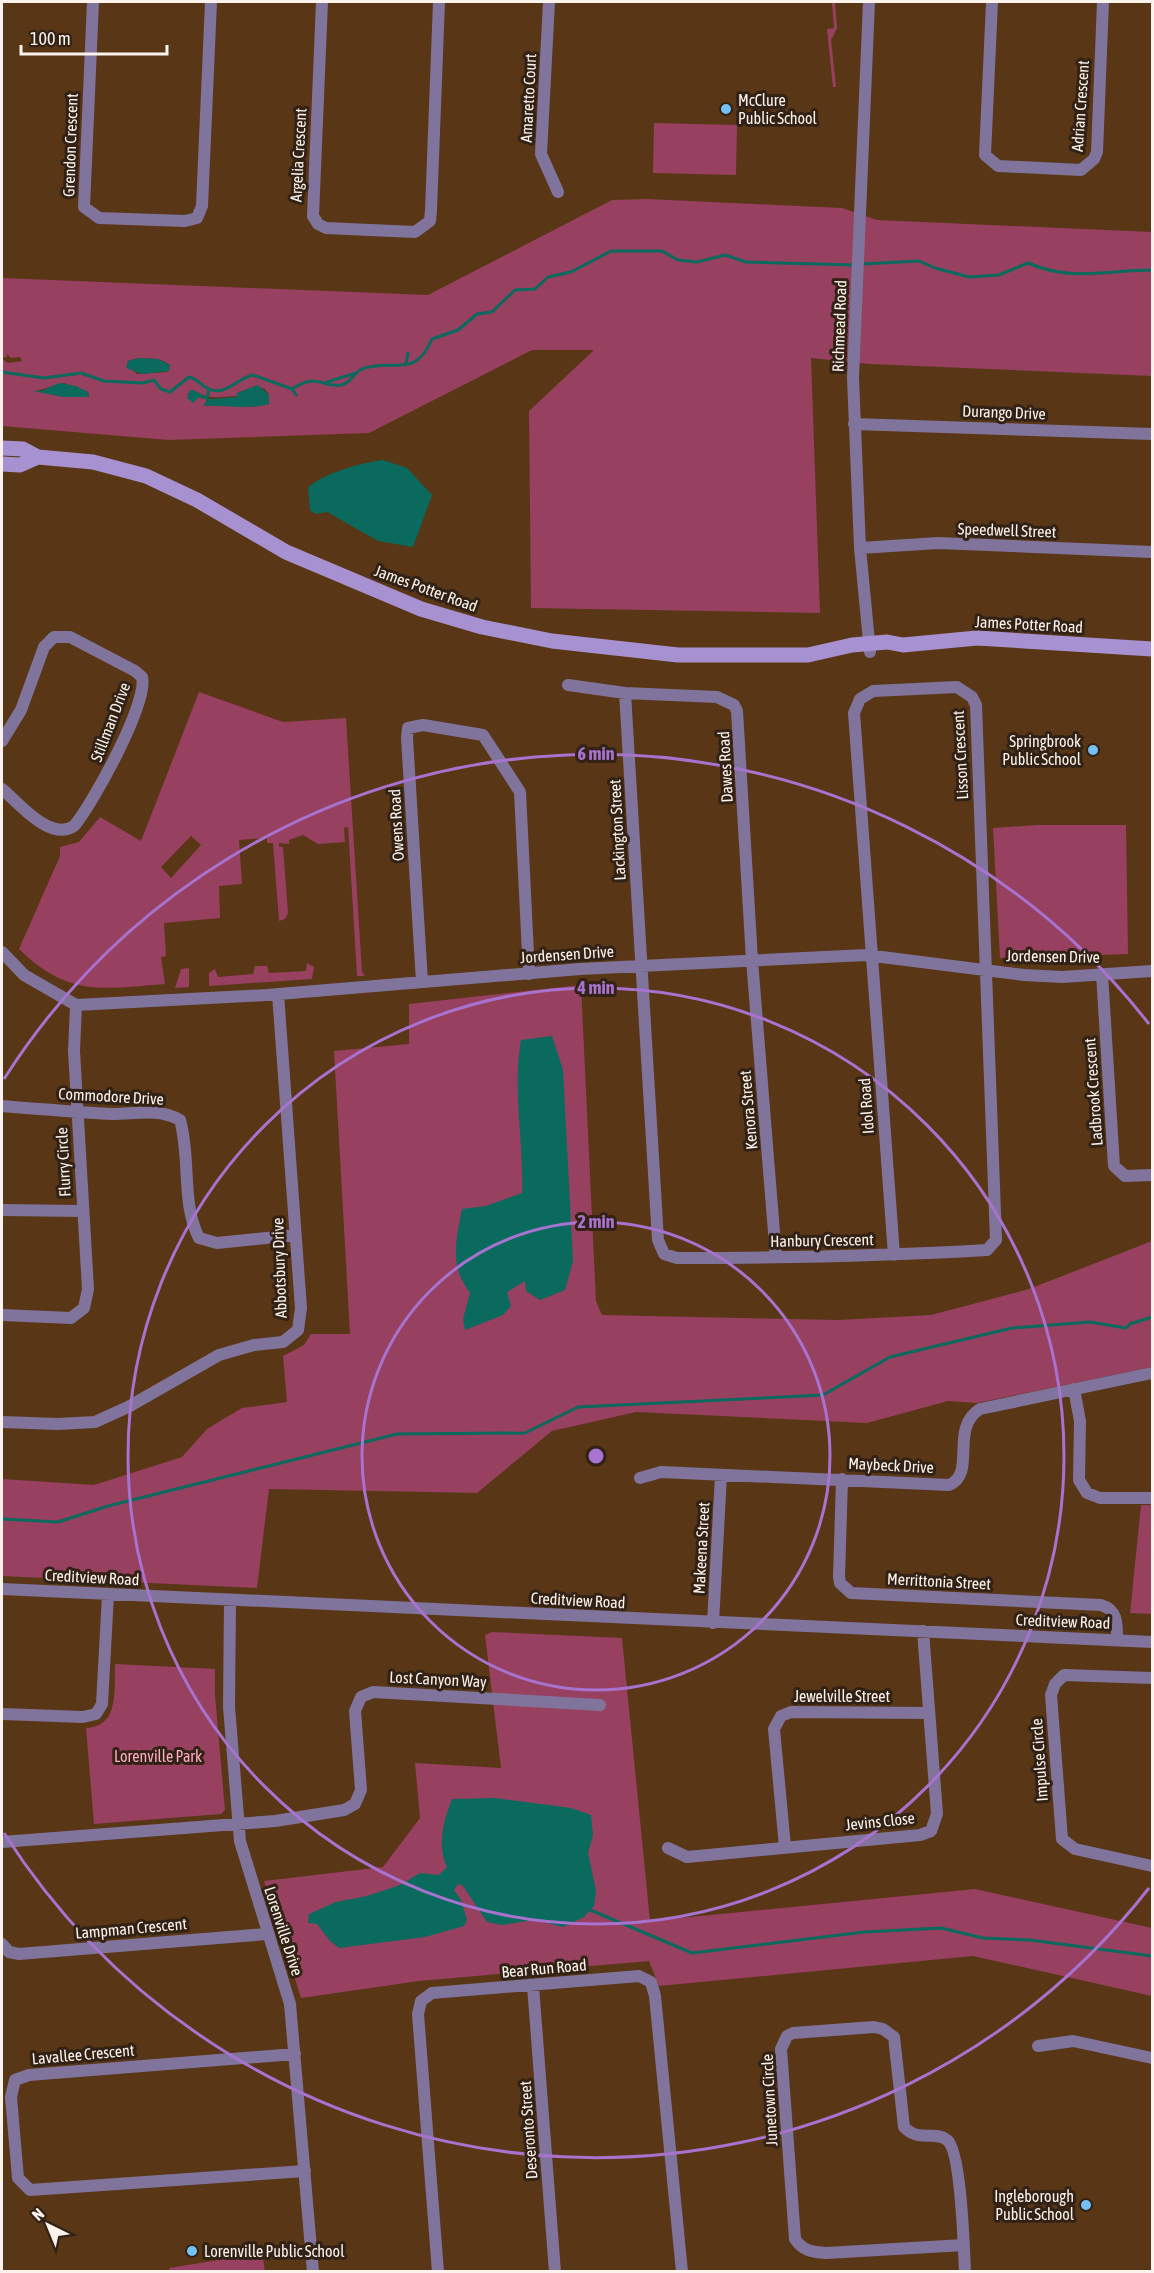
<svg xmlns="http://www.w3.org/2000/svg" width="1154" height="2273" viewBox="0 0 1154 2273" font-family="'Asap Condensed',sans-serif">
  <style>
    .green { fill: #974060; fill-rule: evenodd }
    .water { fill: #096a5d }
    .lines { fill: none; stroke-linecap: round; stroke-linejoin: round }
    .stream { stroke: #096a5d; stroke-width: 3 }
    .street { stroke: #81749c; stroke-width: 12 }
    .secondary { stroke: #a791d0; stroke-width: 15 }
    .ring { fill: none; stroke: #a872cf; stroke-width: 3 }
    .poi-dot { fill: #73c1f5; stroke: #322215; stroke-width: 2 }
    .labels { text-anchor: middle; stroke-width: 6; stroke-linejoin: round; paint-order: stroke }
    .street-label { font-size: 16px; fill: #fcf3ec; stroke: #322215 }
    .poi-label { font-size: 16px; fill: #fcf3ec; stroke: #322215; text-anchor: start }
    .park-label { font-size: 16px; fill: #ffacc5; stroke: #322215 }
    .centre { fill: #a872cf; stroke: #322215; stroke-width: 3 }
    .ring-label { font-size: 18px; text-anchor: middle; font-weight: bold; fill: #a872cf; stroke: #322215; stroke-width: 6; stroke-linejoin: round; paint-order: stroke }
  </style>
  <rect width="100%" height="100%" fill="#583616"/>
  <!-- green -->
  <path class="green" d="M832 2H835L837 28 831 40 836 87H833L827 29 834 28Z
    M654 123 737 125 736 175 653 173Z
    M647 199 842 208 877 220 1152 232V376L870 364 811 358 820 613 531 608 529 411 594 350H532L369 433 169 440 2 426V359L8 363 22 361 20 357 11 358 7 354V357L2 358V278L428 295 612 200ZM139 358C151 359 160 357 170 365L167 372 137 374 127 364 128 361ZM64 383 88 392 89 396 64 397 36 391ZM255 386 265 389 269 395 255 407 230 404 206 406V399L187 395 193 390C209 400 220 397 239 396L237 393Z
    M199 692 283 722 346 718 362 972 365 976H357L348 827 344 828 345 842 318 844 303 835 289 840V844L279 843V847H283L288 913 285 919 279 921 273 843H267V838L239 840 242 884 219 886 220 918 164 923 166 956 161 957 165 984C102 989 68 997 19 949L60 856V847L79 842 100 817 141 841ZM191 836 201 845 171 878 161 867Z
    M1037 825H1126L1128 954 1000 958 993 828Z
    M307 963 314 967 312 979 209 986V973L215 969 218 977 253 974 255 966H267L269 973 306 971Z
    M189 968V987L175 988 181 969Z
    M581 985 596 1301 602 1315 838 1320 931 1315 1029 1289 1152 1241V1367L977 1403 948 1401 867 1423 636 1412 552 1431 477 1493 269 1489 257 1588 2 1576V1479L94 1485 182 1457 207 1429 242 1408 287 1402 283 1356 304 1345 311 1334H350L334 1051 409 1044V1004Z
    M1141 1505H1152V1614L1130 1613Z
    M492 1632 622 1638 650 1921 975 1889 1152 1928V1996L973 1956 659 1986 649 1961 419 1981 301 1998 264 1881 383 1867 420 1818 415 1763 501 1768 485 1635Z
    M115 1664 215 1669V1695L225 1810 221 1814 94 1824 86 1728C120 1727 114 1688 115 1664Z
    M262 2253 265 2271H170L169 2268Z"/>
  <!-- water -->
  <path class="water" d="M139 358 158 359 170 365 169 371 142 374 126 368 128 361Z
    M59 383 76 386 88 392 89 397H64L32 391H41Z
    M258 385 269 395V404C252 410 223 405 203 406L207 400 199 397 193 403 187 398 190 390H193L211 399 237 397V393Z
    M383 460 407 468 432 495 413 547 378 541 327 512 315 514 310 510 308 488C320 474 364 462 383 460Z
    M552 1036 563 1070 573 1261 565 1290 540 1300 526 1291 525 1281 507 1292 511 1306 503 1315 465 1330 463 1319 470 1293C449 1265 456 1241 462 1209L486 1206 522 1193C524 1142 512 1090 521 1040Z
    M495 1798 571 1808 591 1815 593 1835 588 1853 596 1891 594 1906 584 1917 563 1927 534 1920 502 1925 487 1922 463 1886 458 1884 454 1890 461 1900 467 1920 464 1926 425 1937 339 1948 330 1941 317 1924 308 1923 309 1914 336 1902 367 1896 400 1885 420 1873 439 1875 447 1867C437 1845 443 1822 452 1799Z"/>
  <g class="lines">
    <!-- stream -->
    <path class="stream" d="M861 264 919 261 935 268 969 277 999 275 1028 263C1072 282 1107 270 1152 270
      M406 363 408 353
      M2 372 44 378 81 373 104 381 143 383 154 380 161 389 170 392 189 377C198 379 201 386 209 389 225 397 239 377 253 375L292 389C317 372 322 388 341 385 352 383 353 373 362 369 393 357 414 381 432 339L458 330 477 314 492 312 515 290 535 289 548 277 571 272 611 251H662L678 260 697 262 725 255 746 262 854 265
      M327 382 356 373
      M292 389 296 395
      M207 397 209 389
      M2 1519 58 1522 108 1506 397 1434 525 1433 578 1407 823 1395 890 1357 1012 1328 1090 1322 1126 1328 1130 1324 1152 1317
      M588 1909 692 1953 864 1932 941 1928 983 1938 1030 1940 1152 1956"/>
    <!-- street -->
    <path class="street" d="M93 2 84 207 99 218 185 221 197 218 202 206 211 2
      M322 2 313 216 318 224 326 228 415 232 430 221 431 210 439 2
      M549 2 541 154 558 192
      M869 2 853 378 860 548 870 652
      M992 2 985 155 998 166 1081 170 1094 159 1097 152 1103 2
      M854 424 1152 434
      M860 548 938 543 1152 552
      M568 685 625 693 717 697 734 705 737 711 752 960 776 1257
      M625 693 658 1240 664 1254 677 1258C780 1258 884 1256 987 1250L996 1240 976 705 972 697 957 687 873 691 860 699 854 713 894 1255
      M2 741 21 710 44 647 54 637H70L135 671 142 677C149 702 92 805 74 826 50 842 19 803 2 789
      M2 952 24 975 76 1005 267 995 580 969 866 955 1024 975 1062 977 1152 971
      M1102 974 1114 1166 1125 1176 1152 1175
      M422 982 407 738 408 728 423 725 483 735 520 792 529 974
      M2 1106C38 1109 75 1112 112 1114 137 1114 158 1108 180 1120 191 1158 181 1203 199 1238L217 1243 295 1235
      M2 1210 83 1211
      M2 1315 71 1318 84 1308 88 1289 74 1051 76 1005
      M1074 1389 1080 1421 1079 1480 1087 1493 1100 1498H1152
      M2 1422 58 1424 95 1422 128 1407 219 1355 254 1345 283 1342 298 1330 301 1308 278 994
      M640 1478 661 1472 949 1485C977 1474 949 1428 980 1409L1152 1373
      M842 1479 839 1577 840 1583 851 1593 1101 1605C1118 1610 1117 1624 1117 1640
      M2 1589 1152 1642
      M230 1600 229 1707 240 1841 290 2004 313 2272
      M713 1623 721 1475
      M1152 1678 1064 1675 1055 1684 1051 1695 1062 1839 1075 1849 1152 1866
      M2 1714 83 1717 96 1714 102 1704 108 1595
      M2 1842 275 1821 344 1810 355 1804 361 1790 355 1711 361 1697 373 1692 600 1705
      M785 1847 774 1729 781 1716 791 1712 929 1713
      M668 1848 687 1857 920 1835 931 1831 937 1814 923 1631
      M2 1944 9 1952 19 1954 267 1934
      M533 1986 555 2272
      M1038 2046 1073 2041 1152 2058
      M295 2054 29 2075 15 2080 11 2097 18 2178 30 2190 305 2171
      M964 2245 826 2253C812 2252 803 2251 795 2239L781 2049 787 2036 793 2033 874 2027 883 2029 894 2037 904 2127C919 2143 935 2130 947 2140 961 2150 964 2250 965 2272
      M438 2272 418 2014 421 2001 432 1993 639 1976 651 1982 655 1996 682 2272"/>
    <!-- secondary -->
    <path class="secondary" d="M2 448 23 449 38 457 93 462 146 476 197 500 286 552 421 609 482 627 552 641 678 655H808L852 645 887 642 903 645 977 638 1152 649
      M2 464 20 465 38 457"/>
  </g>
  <!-- distance rings -->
  <g class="ring">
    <circle cx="596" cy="1456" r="234"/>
    <circle cx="596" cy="1456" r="468"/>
    <path d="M1149 1888A702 702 0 0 1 4 1833M4 1079A702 702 0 0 1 1149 1024"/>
  </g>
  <!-- markers -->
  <g class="poi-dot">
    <circle cx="726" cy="109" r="6"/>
    <circle cx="1093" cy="750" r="6"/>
    <circle cx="1086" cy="2205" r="6"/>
    <circle cx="192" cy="2251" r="6"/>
  </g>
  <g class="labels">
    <!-- street labels -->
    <g class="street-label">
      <text transform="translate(528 98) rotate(-87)" y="6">Amaretto Court</text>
      <text transform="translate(1080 106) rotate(-86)" y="6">Adrian Crescent</text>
      <text transform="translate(70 145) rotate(-88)" y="6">Grendon Crescent</text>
      <text transform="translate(298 155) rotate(-87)" y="6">Argelia Crescent</text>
      <text transform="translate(839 326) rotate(-88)" y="6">Richmead Road</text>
      <text transform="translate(1004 412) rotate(2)" y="6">Durango Drive</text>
      <text transform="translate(1007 530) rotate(2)" y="6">Speedwell Street</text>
      <text transform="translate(426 588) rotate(20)" y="6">James Potter Road</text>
      <text transform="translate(1029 624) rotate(3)" y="6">James Potter Road</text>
      <text transform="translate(110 722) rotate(-69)" y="6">Stillman Drive</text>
      <text transform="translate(960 755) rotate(-93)" y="6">Lisson Crescent</text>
      <text transform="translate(725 767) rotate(-93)" y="6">Dawes Road</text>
      <text transform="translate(396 825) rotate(-93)" y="6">Owens Road</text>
      <text transform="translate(617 830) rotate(-93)" y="6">Lackington Street</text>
      <text transform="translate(567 954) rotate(-4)" y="6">Jordensen Drive</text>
      <text transform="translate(1053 956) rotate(1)" y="6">Jordensen Drive</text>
      <text transform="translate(1093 1092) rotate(-94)" y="6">Ladbrook Crescent</text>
      <text transform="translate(111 1096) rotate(3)" y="6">Commodore Drive</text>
      <text transform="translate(866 1106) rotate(-94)" y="6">Idol Road</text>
      <text transform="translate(748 1110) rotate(-95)" y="6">Kenora Street</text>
      <text transform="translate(63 1162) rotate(-93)" y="6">Flurry Circle</text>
      <text transform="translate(822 1240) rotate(-1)" y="6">Hanbury Crescent</text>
      <text transform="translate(279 1268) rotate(-92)" y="6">Abbotsbury Drive</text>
      <text transform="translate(891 1465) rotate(3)" y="6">Maybeck Drive</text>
      <text transform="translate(701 1548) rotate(-87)" y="6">Makeena Street</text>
      <text transform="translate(92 1577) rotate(3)" y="6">Creditview Road</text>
      <text transform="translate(939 1581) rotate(3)" y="6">Merrittonia Street</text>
      <text transform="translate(578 1600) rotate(3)" y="6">Creditview Road</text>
      <text transform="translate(1063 1621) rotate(2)" y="6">Creditview Road</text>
      <text transform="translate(438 1679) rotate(3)" y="6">Lost Canyon Way</text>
      <text x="842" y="1702">Jewelville Street</text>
      <text transform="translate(1039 1760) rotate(-94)" y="6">Impulse Circle</text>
      <text transform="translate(880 1821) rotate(-6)" y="6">Jevins Close</text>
      <text transform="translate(131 1928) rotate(-5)" y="6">Lampman Crescent</text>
      <text transform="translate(284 1931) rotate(72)" y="6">Lorenville Drive</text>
      <text transform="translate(544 1968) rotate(-5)" y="6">Bear Run Road</text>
      <text transform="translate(83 2054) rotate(-5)" y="6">Lavallee Crescent</text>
      <text transform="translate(769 2100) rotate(-93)" y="6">Junetown Circle</text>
      <text transform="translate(528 2130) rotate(-94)" y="6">Deseronto Street</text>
    </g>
    <!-- poi labels -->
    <g class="poi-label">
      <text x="738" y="106">McClure<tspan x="738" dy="18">Public School</tspan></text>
      <text x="1081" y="747" text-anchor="end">Springbrook<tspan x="1081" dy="18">Public School</tspan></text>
      <text x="1074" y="2202" text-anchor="end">Ingleborough<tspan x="1074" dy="18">Public School</tspan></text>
      <text x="204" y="2257">Lorenville Public School</text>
    </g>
    <!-- park labels -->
    <g class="park-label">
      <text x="158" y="1762">Lorenville Park</text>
    </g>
  </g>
  <circle cx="596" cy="1456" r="9" class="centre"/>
  <g class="ring-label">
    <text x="596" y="760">6 min</text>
    <text x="596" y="994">4 min</text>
    <text x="596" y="1228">2 min</text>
  </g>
  <!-- border -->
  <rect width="1154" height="2273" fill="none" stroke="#fcf3ec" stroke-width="6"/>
  <!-- north arrow -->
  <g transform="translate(48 2225) rotate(317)" stroke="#322215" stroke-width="4.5" paint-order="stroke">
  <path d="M0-4.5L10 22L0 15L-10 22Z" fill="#fcf3ec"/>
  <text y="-9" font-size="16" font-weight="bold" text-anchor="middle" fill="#fcf3ec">N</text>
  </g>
  <!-- scale -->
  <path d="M21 45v9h146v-9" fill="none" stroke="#fcf3ec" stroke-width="3"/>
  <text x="30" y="45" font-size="18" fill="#fcf3ec" stroke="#322215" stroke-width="4.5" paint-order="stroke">100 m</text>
</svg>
